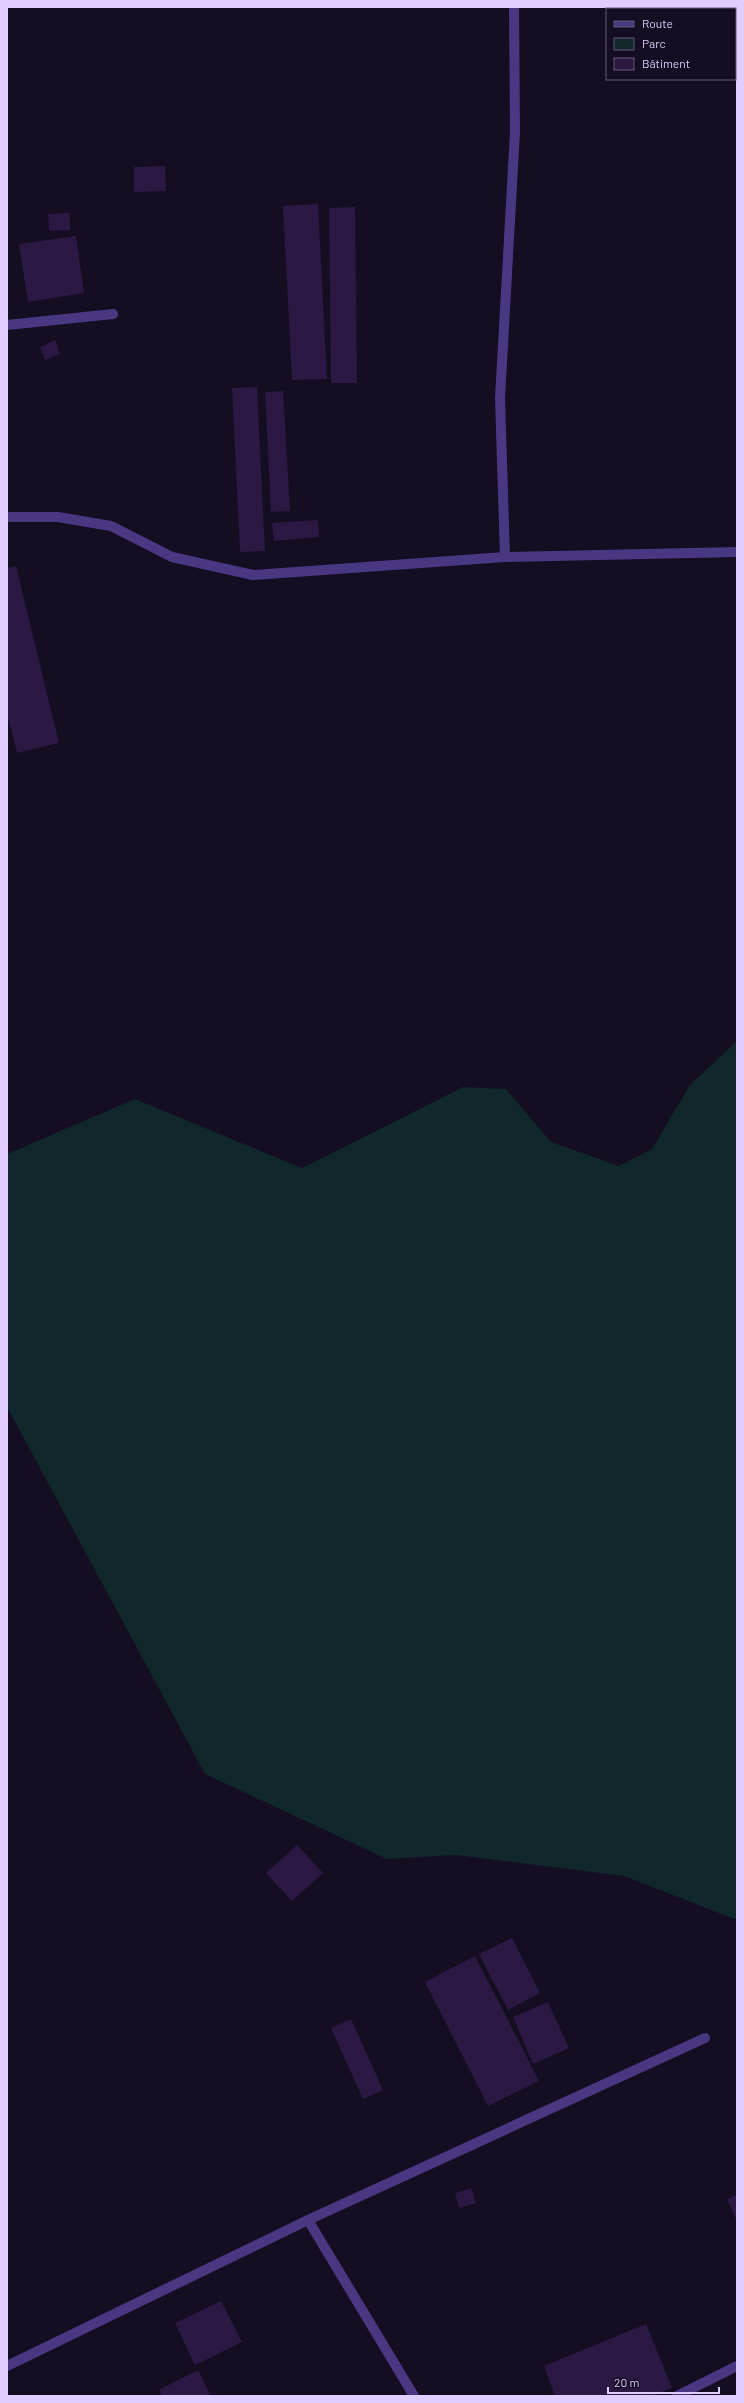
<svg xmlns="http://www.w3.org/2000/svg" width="744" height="2403" viewBox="0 0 744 2403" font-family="Barlow,sans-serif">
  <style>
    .green { fill: #10272c }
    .building { fill: #2b1943 }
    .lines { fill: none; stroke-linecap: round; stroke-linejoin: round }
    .street { stroke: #4a3782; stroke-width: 10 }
  </style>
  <rect width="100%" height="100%" fill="#150d22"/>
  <!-- green -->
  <path class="green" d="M737 1041V1920L624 1876 457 1855 387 1859 205 1774 7 1407V1154L135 1099 302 1168 463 1087 506 1089 551 1142 619 1166 652 1149 690 1085Z"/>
  <!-- building -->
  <path class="building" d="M165 166 166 191 134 192V167Z
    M318 204 327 379 292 380 283 206Z
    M355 207 357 383H331L329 208Z
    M70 213V230L49 231 48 214Z
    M76 236 84 293 28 302 19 244Z
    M55 340 60 354 45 360 40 347Z
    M257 387 265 551 240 552 232 388Z
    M283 391 290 511 271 512 265 392Z
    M318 520 319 537 274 541 272 523Z
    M16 566 59 743 17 753 7 713V568Z
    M297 1845 323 1873 292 1901 266 1873Z
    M512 1938 540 1993 508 2010 479 1954Z
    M475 1956 539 2081 488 2106 425 1982Z
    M548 2002 569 2048 533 2064 513 2017Z
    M351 2019 383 2090 363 2099 331 2028Z
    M471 2188 476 2203 459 2208 455 2193Z
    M737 2195V2218L736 2219 727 2199Z
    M221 2301 242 2342 195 2365 175 2323Z
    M646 2324 672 2388 651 2396H555L544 2366Z
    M198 2370 211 2396H162L159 2390Z"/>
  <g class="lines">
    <!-- street -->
    <path class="street" d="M514 7 515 132 500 398 505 557 737 552
      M7 325 113 314
      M7 517H58L111 526 172 557 253 575 505 557
      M308 2220 414 2396
      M7 2366 308 2220 705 2038
      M677 2396 737 2366"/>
  </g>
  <!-- border -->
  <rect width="744" height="2403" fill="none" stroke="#dfceff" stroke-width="16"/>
  <!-- legend -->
  <rect x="606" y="8" width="130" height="72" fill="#150d22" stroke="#665a7a"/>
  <rect x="614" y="21" width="20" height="6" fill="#4a3782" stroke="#665a7a"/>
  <text x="642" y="28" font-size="12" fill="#dfceff">Route</text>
  <rect x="614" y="38" width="20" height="12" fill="#10272c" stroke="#665a7a"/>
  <text x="642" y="48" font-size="12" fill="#dfceff">Parc</text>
  <rect x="614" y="58" width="20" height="12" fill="#2b1943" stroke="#665a7a"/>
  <text x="642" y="68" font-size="12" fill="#dfceff">Bâtiment</text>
  <!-- scale -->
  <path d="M608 2387v6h111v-6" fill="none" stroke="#dfceff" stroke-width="2"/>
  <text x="614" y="2387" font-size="12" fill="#dfceff" stroke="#150d22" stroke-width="3" paint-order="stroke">20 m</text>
</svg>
